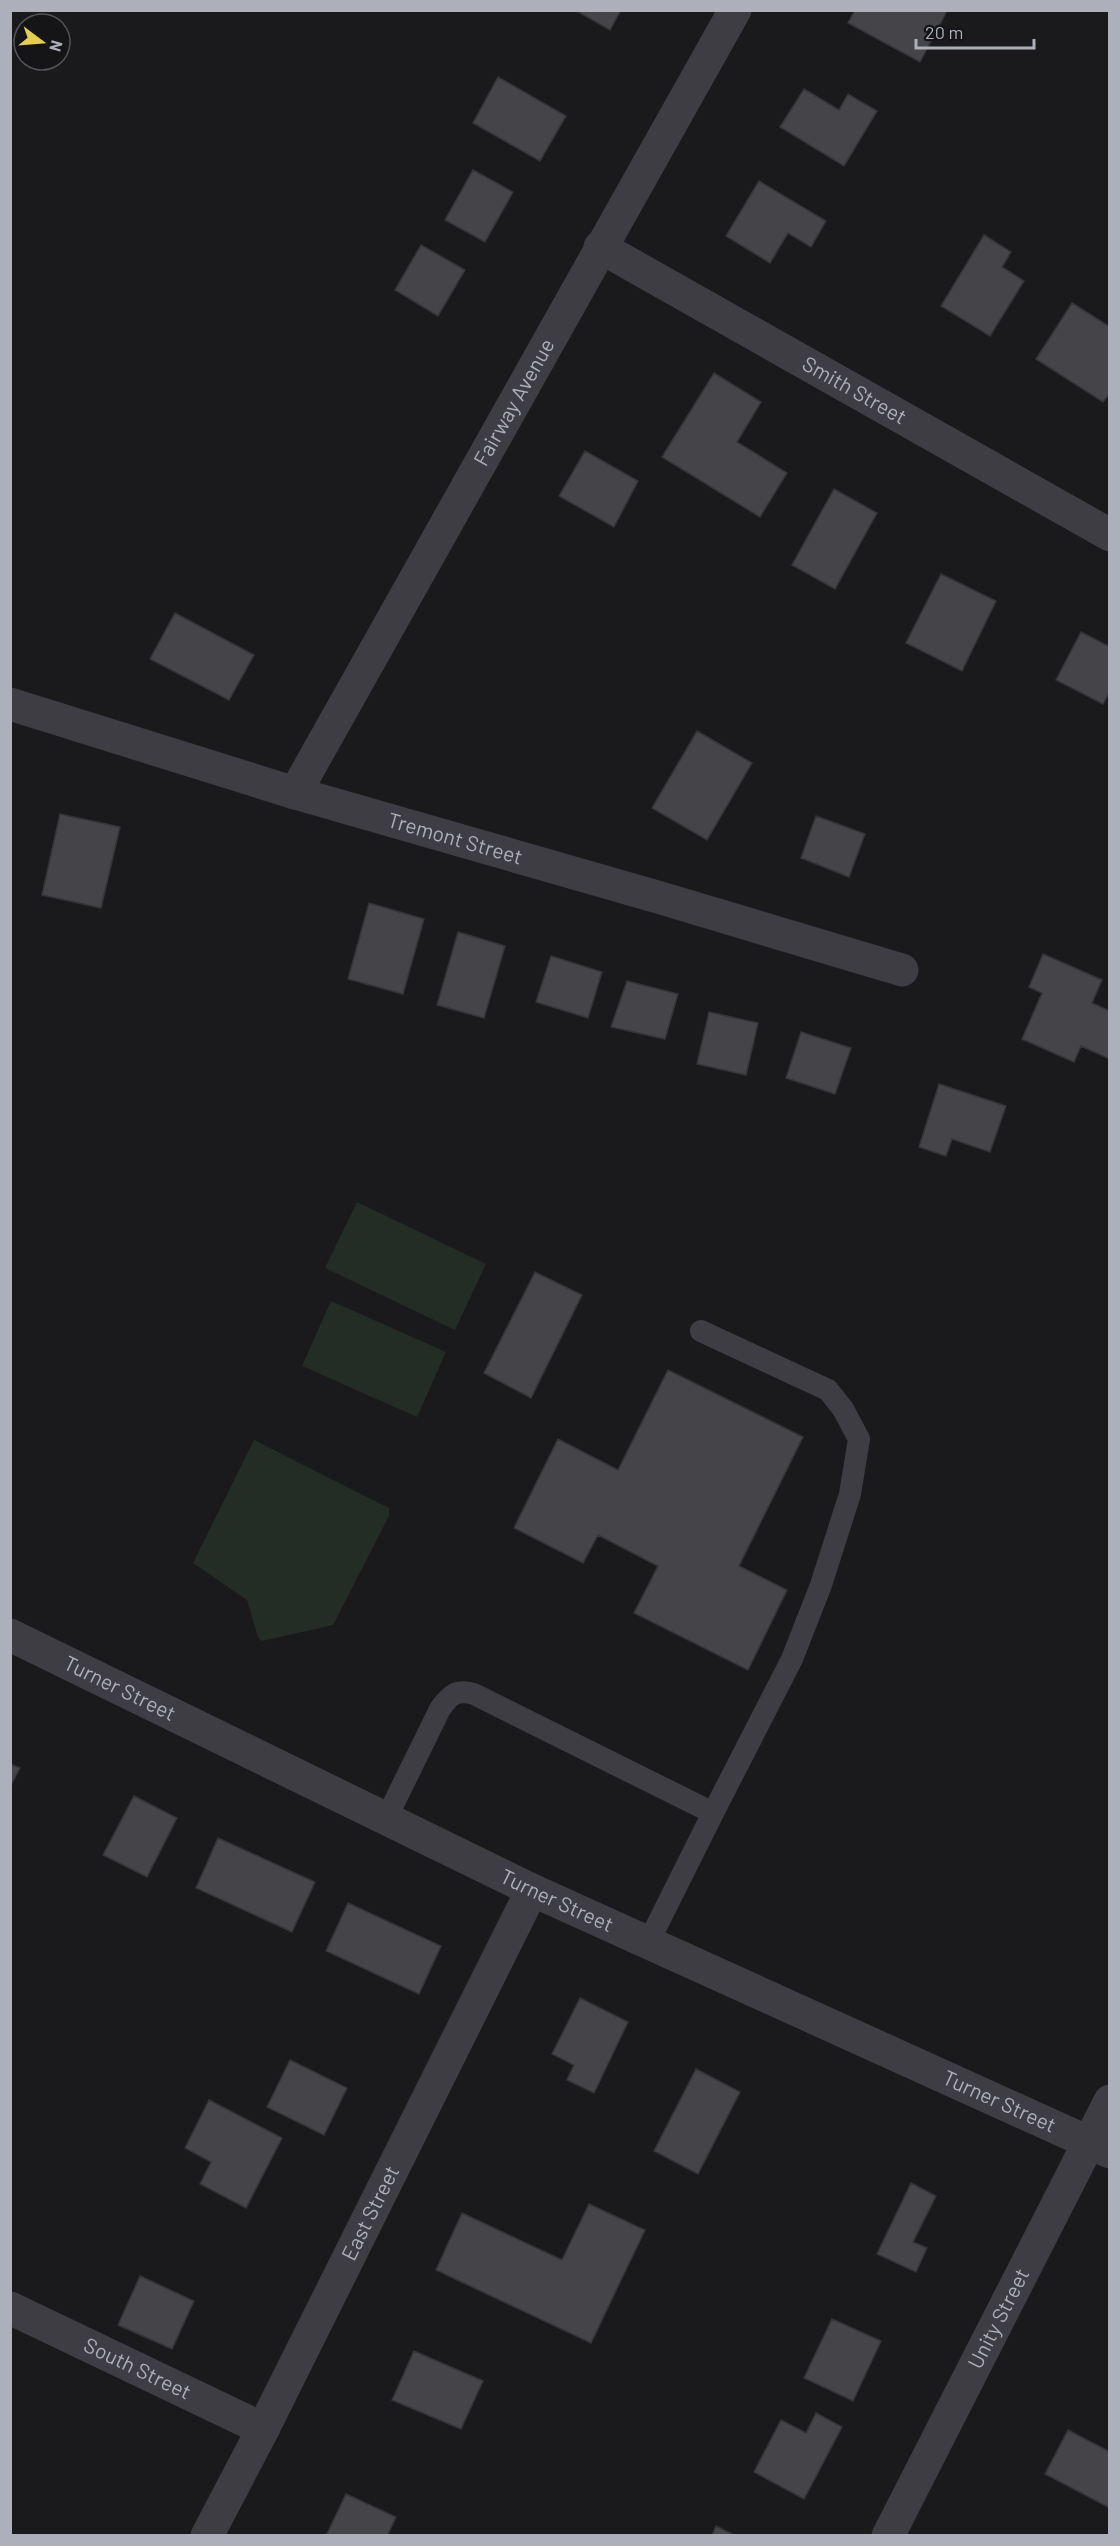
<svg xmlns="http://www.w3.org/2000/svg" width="1120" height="2546" viewBox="0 0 1120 2546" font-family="Barlow,sans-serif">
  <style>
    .green { fill: #242c26 }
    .building { fill: #444449; stroke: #353438; stroke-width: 1.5 }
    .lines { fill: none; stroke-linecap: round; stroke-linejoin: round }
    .service { stroke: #3d3d43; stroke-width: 22 }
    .minor { stroke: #3d3d43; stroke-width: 33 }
    .tertiary { stroke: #3d3d43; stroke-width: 33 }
    .labels { text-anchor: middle; stroke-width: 4.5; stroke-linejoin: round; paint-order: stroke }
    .street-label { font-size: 21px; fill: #adafba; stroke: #151517 }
  </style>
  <rect width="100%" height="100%" fill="#1a1a1c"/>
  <!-- green -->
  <path class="green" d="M357 1202 486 1264 455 1330 325 1268Z
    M331 1301 446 1352 417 1417 302 1366Z
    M254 1440 389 1508V1516L333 1625 262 1641 258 1637 247 1600 193 1563Z"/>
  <!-- building -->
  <path class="building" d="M575 10H621L610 30Z
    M855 10H946L947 11 920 62 848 23Z
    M498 77 566 116 540 161 473 123Z
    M804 89 839 110 848 94 877 111 844 166 780 127Z
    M473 170 513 192 485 242 445 220Z
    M759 181 826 221 811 247 788 233 770 263 726 236Z
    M984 235 1011 252 1002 267 1024 281 990 336 941 306Z
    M421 245 465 270 438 316 395 290Z
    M1072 303 1110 327V393L1103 402 1036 359Z
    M714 373 761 402 737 442 787 473 760 517 662 457Z
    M585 451 638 481 614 527 559 496Z
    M834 489 877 513 835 589 792 565Z
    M941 574 996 601 962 671 906 643Z
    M175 613 254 655 229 700 150 659Z
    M1081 632 1110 647V691L1103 704 1056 680Z
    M697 731 752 763 707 840 652 808Z
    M60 814 120 827 101 908 42 895Z
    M816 816 865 834 849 877 801 858Z
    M369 903 424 919 403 994 348 979Z
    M458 932 505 946 484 1018 437 1005Z
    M1043 954 1102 980 1092 1003 1110 1011V1059L1081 1046 1074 1062 1022 1039 1042 993 1029 987Z
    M551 956 602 972 588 1018 536 1002Z
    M627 981 678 994 665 1039 611 1027Z
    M709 1012 758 1023 746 1075 697 1064Z
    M801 1032 851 1048 835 1094 786 1078Z
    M939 1084 1006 1106 990 1152 952 1139 946 1156 919 1147Z
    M535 1272 582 1295 531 1398 484 1373Z
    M668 1370 803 1437 739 1566 787 1590 748 1670 634 1613 658 1566 598 1535 583 1563 514 1528 558 1439 618 1470Z
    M10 1764 20 1768 10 1787Z
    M134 1796 177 1818 147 1877 103 1855Z
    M218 1838 315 1882 292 1932 196 1888Z
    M348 1903 441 1946 419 1994 326 1951Z
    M580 1998 628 2022 594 2093 567 2080 574 2065 552 2054Z
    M290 2060 347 2088 324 2135 267 2107Z
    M696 2069 740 2092 698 2174 654 2151Z
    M209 2100 282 2138 246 2208 200 2184 211 2162 185 2148Z
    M911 2183 936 2196 913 2242 927 2248 916 2272 877 2254Z
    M589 2204 645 2230 591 2343 436 2270 462 2213 562 2260Z
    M140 2276 194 2301 172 2349 118 2325Z
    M832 2319 881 2341 853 2401 804 2378Z
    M414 2351 483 2381 461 2429 392 2400Z
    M816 2413 842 2427 804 2499 754 2472 781 2420 806 2433Z
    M1068 2430 1110 2452V2508L1045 2474Z
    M346 2494 396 2517 387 2536H326Z
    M716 2526 736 2536H712Z"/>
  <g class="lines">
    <!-- service -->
    <path class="service" d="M701 1331 828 1390 843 1409 859 1439 850 1494 821 1585 792 1659 713 1813
      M386 1819 440 1709C450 1695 456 1689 474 1694L713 1813 648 1943"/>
    <!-- minor -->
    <g class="minor">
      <path id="s1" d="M600 247 1110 535"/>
      <path id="s2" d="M10 704 295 793 661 898 902 970"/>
      <path id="s3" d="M295 793 735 10"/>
      <path id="s4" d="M10 1635 532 1890 1110 2152"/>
      <path id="s5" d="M10 2308 263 2429"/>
      <path id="s6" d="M207 2536 263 2429 532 1890"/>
    </g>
    <!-- tertiary -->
    <path class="tertiary" id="s7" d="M888 2536 1110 2101"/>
  </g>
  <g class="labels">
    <!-- street labels -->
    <g class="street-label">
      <text dy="7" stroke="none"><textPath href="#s1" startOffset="292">Smith Street</textPath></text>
      <text dy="7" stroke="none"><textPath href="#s3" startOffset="448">Fairway Avenue</textPath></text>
      <text dy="7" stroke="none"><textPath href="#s2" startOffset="465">Tremont Street</textPath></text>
      <text dy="7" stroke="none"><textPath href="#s4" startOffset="122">Turner Street</textPath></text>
      <text dy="7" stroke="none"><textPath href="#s4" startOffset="608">Turner Street</textPath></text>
      <text dy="7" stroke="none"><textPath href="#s4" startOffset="1094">Turner Street</textPath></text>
      <text dy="7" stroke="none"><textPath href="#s6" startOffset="362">East Street</textPath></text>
      <text dy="7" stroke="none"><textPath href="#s7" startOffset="244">Unity Street</textPath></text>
      <text dy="7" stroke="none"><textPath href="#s5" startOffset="141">South Street</textPath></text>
    </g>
  </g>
  <!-- border -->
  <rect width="1120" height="2546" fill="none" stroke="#adafba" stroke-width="24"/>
  <!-- north arrow -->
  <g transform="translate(42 42) rotate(106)"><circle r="28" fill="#151517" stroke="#525358" stroke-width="1.5"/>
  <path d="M0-4.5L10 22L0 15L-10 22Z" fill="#e5ce49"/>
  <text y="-9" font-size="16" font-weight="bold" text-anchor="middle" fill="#adafba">N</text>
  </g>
  <!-- scale -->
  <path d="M916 39v9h118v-9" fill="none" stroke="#adafba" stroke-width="3"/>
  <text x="925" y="39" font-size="18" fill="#adafba" stroke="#151517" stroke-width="4.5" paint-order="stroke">20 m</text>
</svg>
